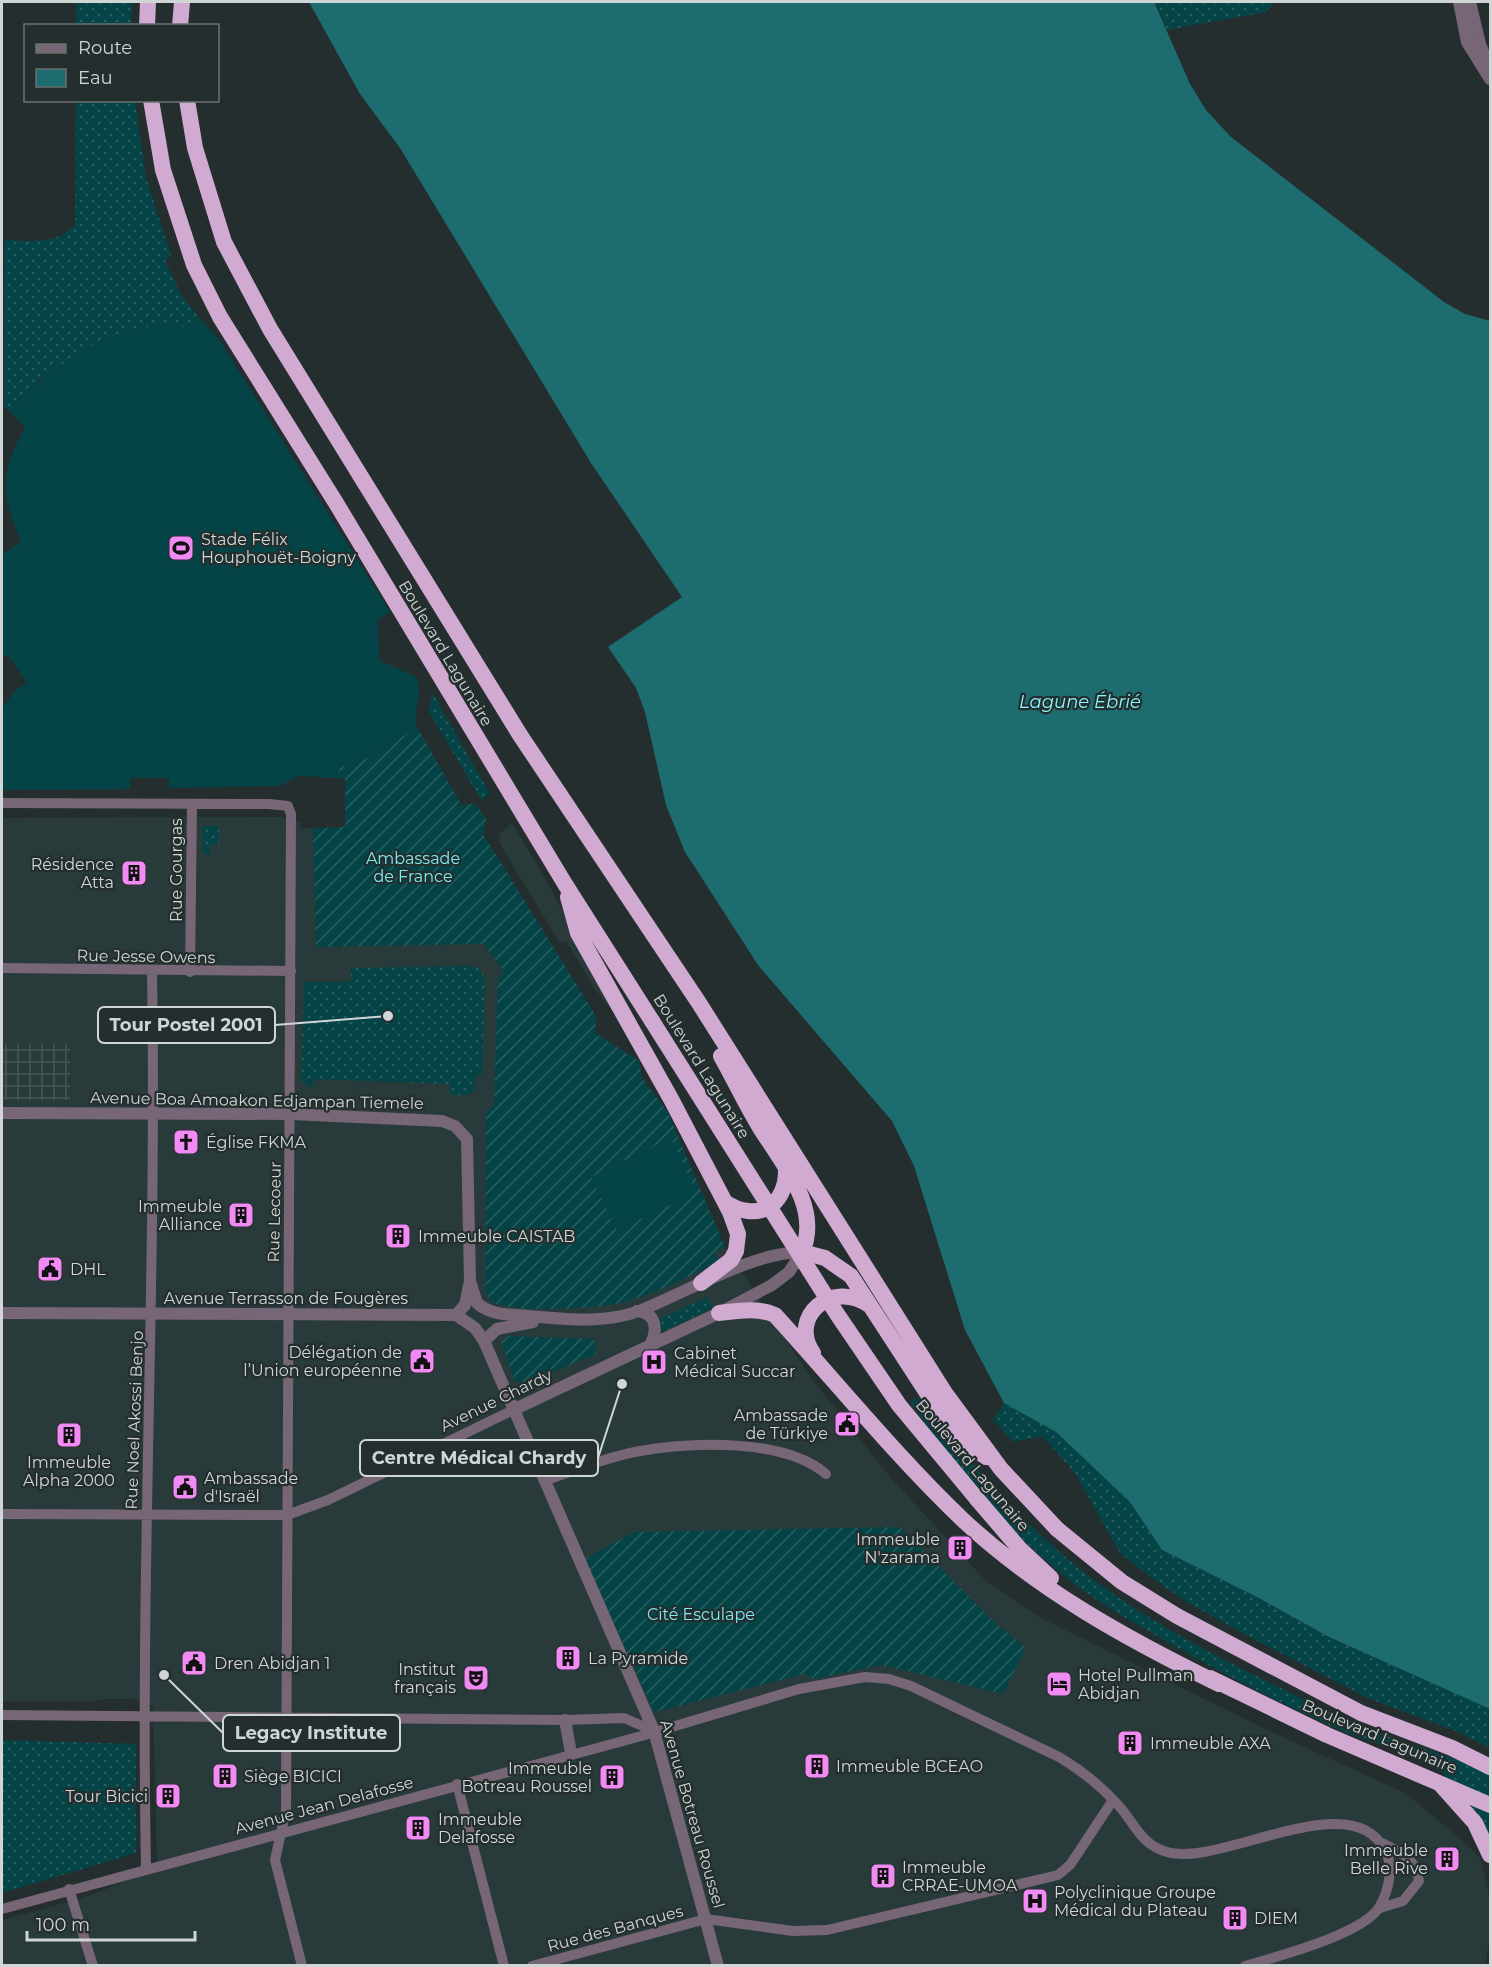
<svg xmlns="http://www.w3.org/2000/svg" width="1492" height="1967" viewBox="0 0 1492 1967" font-family="Montserrat,sans-serif">
  <style>
    .built { fill: #293a3b }
    .industrial { fill: url(#industrial-grid) }
    .grass { fill: url(#grass-dots) }
    .garden { fill: url(#garden-furrows) }
    .pitch { fill: #054446 }
    .water { fill: #1d6c70 }
    .lines { fill: none; stroke-linecap: round; stroke-linejoin: round }
    .minor { stroke: #776676; stroke-width: 10 }
    .tertiary { stroke: #776676; stroke-width: 12 }
    .trunk { stroke: #d0aad0; stroke-width: 16 }
    .trunk-bridge { stroke: #d0aad0; stroke-width: 16 }
    .labels { text-anchor: middle; stroke-width: 4.5; stroke-linejoin: round; paint-order: stroke }
    .poi-label { font-size: 16px; fill: #d0d6d6; stroke: #252e2e; text-anchor: start }
    .street-label { font-size: 16px; fill: #d0d6d6; stroke: #252e2e }
    .park-label { font-size: 16px; fill: #7bebf0; stroke: #252e2e }
    .water-label { font-size: 18px; font-style: italic; fill: #86f7fc; stroke: #252e2e }
    .leader { fill: none; stroke: #d0d6d6; stroke-width: 2 }
    .callout-dot { fill: #d0d6d6; stroke: #252e2e; stroke-width: 2 }
    .callout { fill: #252e2e; stroke: #d0d6d6; stroke-width: 2 }
    .callout-label { font-size: 18px; text-anchor: middle; font-weight: bold; fill: #d0d6d6 }
  </style>
  <defs>
    <pattern id="industrial-grid" width="8" height="8" patternUnits="userSpaceOnUse" patternTransform="scale(1.5)"><rect width="8" height="8" fill="#293a3b"/><path d="M0 4h8M4 0v8" fill="none" stroke="#475657"/></pattern>
    <pattern id="grass-dots" width="8" height="8" patternUnits="userSpaceOnUse" patternTransform="scale(1.5)"><rect width="8" height="8" fill="#054446"/><path d="M2 2h.1M6 6h.1" fill="none" stroke="#285e60" stroke-width="1.8" stroke-linecap="round"/></pattern>
    <pattern id="garden-furrows" width="10" height="10" patternUnits="userSpaceOnUse" patternTransform="scale(1.5)"><rect width="10" height="10" fill="#054446"/><path d="M-1 1l2-2M0 10L10 0M9 11l2-2" fill="none" stroke="#285e60"/></pattern>
  </defs>
  <rect width="100%" height="100%" fill="#252e2e"/>
  <!-- built -->
  <path class="built" d="M417 727 462 806 475 803 486 819 483 834 596 1016 595 1033 639 1061 642 1078 667 1111 725 1247 812 1379 890 1477 985 1580 1041 1618 1257 1725 1405 1793 1456 1835 1480 1858 1490 1898V1936L1485 1966 2 1965V1920L83 1898 157 1869 153 1706 133 1699H103L91 1702 2 1701V818L281 817 300 822V828H345V778H339Z
    M512 823 545 878 619 1019 594 988 566 941 560 943 500 844 499 834Z"/>
  <!-- industrial -->
  <path class="industrial" d="M70 1043V1100H2V1044Z"/>
  <!-- grass -->
  <path class="grass" d="M76 2H132L131 25H76Z
    M1154 2H1274L1266 12 1167 30Z
    M76 101H135L146 178 171 255 165 260 181 295 199 317 188 328 174 325 41 379 8 410 4 405 5 240C31 241 56 245 75 225Z
    M432 692 490 794 481 800 429 712Z
    M203 826H219V844H210V854H203Z
    M469 966 477 967 485 978 482 1075 476 1076 474 1091 469 1095H450V1084L313 1079V1089L301 1081 304 982H351V968Z
    M707 1297 713 1308 662 1332 657 1320Z
    M918 1397C975 1469 1038 1543 1115 1595 1189 1646 1274 1685 1355 1723 1399 1744 1447 1752 1490 1774V1838C1482 1822 1453 1779 1438 1770 1406 1751 1363 1741 1329 1725 1253 1690 1180 1651 1108 1607 1027 1557 965 1479 910 1403Z
    M1004 1403 1056 1432 1130 1502 1162 1550 1257 1597 1329 1637 1490 1709V1748L1458 1732 1368 1698 1246 1635 1185 1601 1152 1578 1120 1553 1075 1473 1042 1436 1013 1442 993 1420Z
    M2 1740 136 1744V1853L2 1893Z"/>
  <!-- garden -->
  <path class="garden" d="M417 727 462 806 475 803 486 819 483 834 596 1016 595 1033 639 1061 642 1078 667 1111 725 1247 715 1252 719 1262C689 1276 658 1293 625 1302 601 1308 513 1314 493 1302 488 1299 487 1295 485 1291L486 1112 494 1105 498 978 504 972 484 944 316 947 313 828 345 827V778H339L338 768 370 757Z
    M508 1336 594 1339 597 1354 523 1384 514 1380 501 1342Z
    M900 1527 992 1620 1026 1648 1003 1694 881 1665 813 1679 804 1674 654 1712 585 1559 634 1532Z"/>
  <!-- pitch -->
  <path class="pitch" d="M199 317 220 341 390 612 378 620 379 660 416 677C424 692 412 710 417 727L370 757 339 768V778L299 776 280 786 169 788V778H131L130 789 2 790V708L17 689 27 683 9 656H2V555L21 541C0 493 0 473 25 427L8 410C58 364 115 315 188 328Z
    M671 1138 696 1193 617 1230 591 1177Z"/>
  <!-- water -->
  <path class="water" d="M309 2H1154L1190 84 1206 110 1231 137 1444 302 1465 314 1490 321V1709L1329 1637 1257 1597 1162 1550 1130 1502 1056 1432 1004 1403 965 1330 914 1166 892 1121 758 965 685 852 666 805 645 712 636 688 608 647 682 597 591 463 400 148 360 94Z"/>
  <g class="lines">
    <!-- minor -->
    <path class="minor" d="M2 803 269 804 288 806 291 814 286 1810 275 1860 302 1966
      M2 968 291 971
      M190 972 192 804
      M544 1481C576 1470 607 1457 640 1451 692 1442 784 1438 826 1474
      M2 1514 287 1515 328 1500 513 1410
      M2 1715 565 1720 624 1718 654 1731
      M457 1784 504 1966
      M146 1868C140 1569 157 1271 152 972
      M69 1889 93 1966
      M1380 1908 1403 1901 1419 1881C1417 1859 1400 1852 1382 1843
      M2 1909 645 1735 799 1689 865 1677 889 1679 911 1686 1059 1757C1081 1770 1102 1787 1119 1806 1135 1824 1141 1845 1167 1852 1220 1868 1351 1783 1385 1850 1394 1866 1389 1890 1380 1906 1365 1934 1275 1957 1245 1966
      M532 1966 706 1919 793 1931 827 1930 1058 1875 1070 1865 1113 1800"/>
    <!-- tertiary -->
    <path class="tertiary" d="M1459 2 1467 42 1490 79
      M1470 2 1480 44 1490 68
      M2 1113 291 1114 442 1121 455 1126 467 1139 470 1281 477 1303C491 1316 511 1314 529 1316 566 1319 604 1324 639 1311 685 1293 753 1252 802 1252L789 1272 772 1285 719 1313 513 1410
      M637 1311C657 1313 658 1330 650 1345
      M2 1313 456 1315 475 1328 484 1341 654 1731 718 1966
      M456 1315 465 1305 469 1285
      M484 1341 497 1329 533 1322
      M565 1720 571 1753"/>
    <!-- trunk -->
    <path class="trunk" d="M147 26 148 2
      M180 26 182 2
      M151 100 163 170 194 265 220 317 336 503 565 884 652 1021
      M187 100 195 148 224 242 270 329 520 735 699 1003 945 1393 1001 1469 1057 1529 1122 1582 1177 1616 1361 1713 1452 1748 1490 1767
      M568 897 578 933 671 1099 730 1212 738 1234 736 1251 731 1260 701 1283
      M721 1056C734 1079 745 1103 759 1126 781 1162 822 1207 802 1252L825 1258 851 1276 938 1410 964 1441 986 1457
      M725 1202C756 1223 787 1207 786 1169
      M719 1313C738 1311 756 1307 775 1315 837 1383 896 1456 963 1520 1038 1590 1127 1639 1219 1684
      M813 1353C788 1317 832 1279 869 1305
      M977 1499 1019 1548 1051 1578
      M1210 1678 1327 1735 1490 1805
      M1441 1785 1475 1823 1490 1855"/>
    <!-- trunk-bridge -->
    <path class="trunk-bridge" d="M652 1021 837 1314 899 1405 977 1499"/>
  </g>
  <!-- icons -->
  <defs>
    <g id="stadium-square" transform="scale(1.35)"><rect x="-9" y="-9" width="18" height="18" rx="4" fill="#f28af3" stroke="#252e2e"/><path d="M0-5a6.5 5 0 1 0 0 10a6.5 5 0 1 0 0-10ZM-3.5-1.8h7v3.6h-7Z" fill="#111"/></g>
    <g id="building-square" transform="scale(1.35)"><rect x="-9" y="-9" width="18" height="18" rx="4" fill="#f28af3" stroke="#252e2e"/><path d="M-4-6H4V6H1V3H-1V6H-4ZM-2.5-4.3h1.7v1.8h-1.7ZM.8-4.3h1.7v1.8H.8ZM-2.5-1h1.7V.8h-1.7ZM.8-1h1.7V.8H.8Z" fill="#111"/></g>
    <g id="church-square" transform="scale(1.35)"><rect x="-9" y="-9" width="18" height="18" rx="4" fill="#f28af3" stroke="#252e2e"/><path d="M-1.2-6h2.4v3.5h3.3v2.4h-3.3V6h-2.4V-.1h-3.3v-2.4h3.3Z" fill="#111"/></g>
    <g id="civic-square" transform="scale(1.35)"><rect x="-9" y="-9" width="18" height="18" rx="4" fill="#f28af3" stroke="#252e2e"/><path d="M-.6-6.5H3V-4.5H.6V-3L4-1V1h2V6H-6V1h2V-1L-.6-3ZM-1.2 2.5V6h2.4V2.5Z" fill="#111"/></g>
    <g id="hospital-square" transform="scale(1.35)"><rect x="-9" y="-9" width="18" height="18" rx="4" fill="#f28af3" stroke="#252e2e"/><path d="M-5-5h3v3.5h4V-5h3V5h-3V1.5h-4V5h-3Z" fill="#111"/></g>
    <g id="theatre-square" transform="scale(1.35)"><rect x="-9" y="-9" width="18" height="18" rx="4" fill="#f28af3" stroke="#252e2e"/><path d="M-5-5.5Q0-4 5-5.5V0Q5 5 0 6Q-5 5-5 0ZM-3.3-2.5H-1v1.5H-3.3ZM1-2.5H3.3v1.5H1ZM-2.8 1Q0 5.5 2.8 1Z" fill="#111"/></g>
    <g id="hotel-square" transform="scale(1.35)"><rect x="-9" y="-9" width="18" height="18" rx="4" fill="#f28af3" stroke="#252e2e"/><path d="M-6-4.5h1.5V1H6V5H4.5V3h-9V5H-6ZM-4 0a1.8 1.8 0 1 1 3.6 0ZM.5 0V-2.5h3Q6-2.5 6 0Z" fill="#111"/></g>
  </defs>
  <g fill-rule="evenodd">
    <use href="#stadium-square" x="181" y="548"/>
    <use href="#building-square" x="134" y="873"/>
    <use href="#church-square" x="186" y="1142"/>
    <use href="#building-square" x="241" y="1215"/>
    <use href="#building-square" x="398" y="1236"/>
    <use href="#civic-square" x="50" y="1269"/>
    <use href="#civic-square" x="422" y="1361"/>
    <use href="#hospital-square" x="654" y="1362"/>
    <use href="#civic-square" x="847" y="1424"/>
    <use href="#building-square" x="69" y="1435"/>
    <use href="#civic-square" x="185" y="1487"/>
    <use href="#building-square" x="960" y="1548"/>
    <use href="#building-square" x="568" y="1658"/>
    <use href="#civic-square" x="194" y="1663"/>
    <use href="#theatre-square" x="476" y="1678"/>
    <use href="#hotel-square" x="1059" y="1684"/>
    <use href="#building-square" x="1130" y="1743"/>
    <use href="#building-square" x="817" y="1766"/>
    <use href="#building-square" x="225" y="1776"/>
    <use href="#building-square" x="612" y="1777"/>
    <use href="#building-square" x="168" y="1796"/>
    <use href="#building-square" x="418" y="1828"/>
    <use href="#building-square" x="1447" y="1859"/>
    <use href="#building-square" x="883" y="1876"/>
    <use href="#hospital-square" x="1035" y="1901"/>
    <use href="#building-square" x="1235" y="1918"/>
  </g>
  <g class="labels">
    <!-- poi labels -->
    <g class="poi-label">
      <text x="201" y="545">Stade Félix<tspan x="201" dy="18">Houphouët-Boigny</tspan></text>
      <text x="114" y="870" text-anchor="end">Résidence<tspan x="114" dy="18">Atta</tspan></text>
      <text x="206" y="1148">Église FKMA</text>
      <text x="222" y="1212" text-anchor="end">Immeuble<tspan x="222" dy="18">Alliance</tspan></text>
      <text x="418" y="1242">Immeuble CAISTAB</text>
      <text x="70" y="1275">DHL</text>
      <text x="402" y="1358" text-anchor="end">Délégation de<tspan x="402" dy="18">l’Union européenne</tspan></text>
      <text x="674" y="1359">Cabinet<tspan x="674" dy="18">Médical Succar</tspan></text>
      <text x="828" y="1421" text-anchor="end">Ambassade<tspan x="828" dy="18">de Türkiye</tspan></text>
      <text x="69" y="1468" text-anchor="middle">Immeuble<tspan x="69" dy="18">Alpha 2000</tspan></text>
      <text x="204" y="1484">Ambassade<tspan x="204" dy="18">d'Israël</tspan></text>
      <text x="940" y="1545" text-anchor="end">Immeuble<tspan x="940" dy="18">N'zarama</tspan></text>
      <text x="588" y="1664">La Pyramide</text>
      <text x="214" y="1669">Dren Abidjan 1</text>
      <text x="456" y="1675" text-anchor="end">Institut<tspan x="456" dy="18">français</tspan></text>
      <text x="1078" y="1681">Hotel Pullman<tspan x="1078" dy="18">Abidjan</tspan></text>
      <text x="1150" y="1749">Immeuble AXA</text>
      <text x="836" y="1772">Immeuble BCEAO</text>
      <text x="592" y="1774" text-anchor="end">Immeuble<tspan x="592" dy="18">Botreau Roussel</tspan></text>
      <text x="244" y="1782">Siège BICICI</text>
      <text x="148" y="1802" text-anchor="end">Tour Bicici</text>
      <text x="438" y="1825">Immeuble<tspan x="438" dy="18">Delafosse</tspan></text>
      <text x="1428" y="1856" text-anchor="end">Immeuble<tspan x="1428" dy="18">Belle Rive</tspan></text>
      <text x="902" y="1873">Immeuble<tspan x="902" dy="18">CRRAE-UMOA</tspan></text>
      <text x="1054" y="1898">Polyclinique Groupe<tspan x="1054" dy="18">Médical du Plateau</tspan></text>
      <text x="1254" y="1924">DIEM</text>
    </g>
    <!-- street labels -->
    <g class="street-label">
      <text transform="translate(446 653) rotate(59)" y="6">Boulevard Lagunaire</text>
      <text transform="translate(176 870) rotate(-90)" y="6">Rue Gourgas</text>
      <text transform="translate(146 956) rotate(1)" y="6">Rue Jesse Owens</text>
      <text transform="translate(702 1066) rotate(58)" y="6">Boulevard Lagunaire</text>
      <text transform="translate(257 1100) rotate(1)" y="6">Avenue Boa Amoakon Edjampan Tiemele</text>
      <text transform="translate(274 1212) rotate(-89)" y="6">Rue Lecoeur</text>
      <text x="286" y="1304">Avenue Terrasson de Fougères</text>
      <text transform="translate(496 1400) rotate(-26)" y="6">Avenue Chardy</text>
      <text transform="translate(134 1420) rotate(-88)" y="6">Rue Noel Akossi Benjo</text>
      <text transform="translate(973 1465) rotate(50)" y="6">Boulevard Lagunaire</text>
      <text transform="translate(1380 1736) rotate(23)" y="6">Boulevard Lagunaire</text>
      <text transform="translate(324 1805) rotate(-15)" y="6">Avenue Jean Delafosse</text>
      <text transform="translate(693 1814) rotate(74)" y="6">Avenue Botreau Roussel</text>
      <text transform="translate(615 1928) rotate(-15)" y="6">Rue des Banques</text>
    </g>
    <!-- park labels -->
    <g class="park-label">
      <text x="413" y="864">Ambassade<tspan x="413" dy="18">de France</tspan></text>
      <text x="701" y="1620">Cité Esculape</text>
    </g>
    <!-- water labels -->
    <g class="water-label">
      <text x="1080" y="708">Lagune Ébrié</text>
    </g>
  </g>
  <!-- callouts -->
  <path class="leader" d="M388 1016L275 1025M622 1384L598 1458M164 1675L223 1733"/>
  <g class="callout-dot">
    <circle cx="388" cy="1016" r="6"/>
    <circle cx="622" cy="1384" r="6"/>
    <circle cx="164" cy="1675" r="6"/>
  </g>
  <g class="callout">
    <rect x="98" y="1007" width="177" height="36" rx="6"/>
    <rect x="360" y="1440" width="238" height="36" rx="6"/>
    <rect x="223" y="1715" width="177" height="36" rx="6"/>
  </g>
  <g class="callout-label">
    <text x="186" y="1031">Tour Postel 2001</text>
    <text x="479" y="1464">Centre Médical Chardy</text>
    <text x="311" y="1739">Legacy Institute</text>
  </g>
  <!-- border -->
  <rect width="1492" height="1967" fill="none" stroke="#d0d6d6" stroke-width="6"/>
  <!-- legend -->
  <rect x="24" y="24" width="195" height="78" fill="#252e2e" stroke="#697171" stroke-width="1.5"/>
  <rect x="36" y="44" width="30" height="9" fill="#776676" stroke="#697171" stroke-width="1.5"/>
  <text x="78" y="54" font-size="18" fill="#d0d6d6">Route</text>
  <rect x="36" y="69" width="30" height="18" fill="#1d6c70" stroke="#697171" stroke-width="1.5"/>
  <text x="78" y="84" font-size="18" fill="#d0d6d6">Eau</text>
  <!-- scale -->
  <path d="M27 1931v9h168v-9" fill="none" stroke="#d0d6d6" stroke-width="3"/>
  <text x="36" y="1931" font-size="18" fill="#d0d6d6" stroke="#252e2e" stroke-width="4.5" paint-order="stroke">100 m</text>
</svg>
